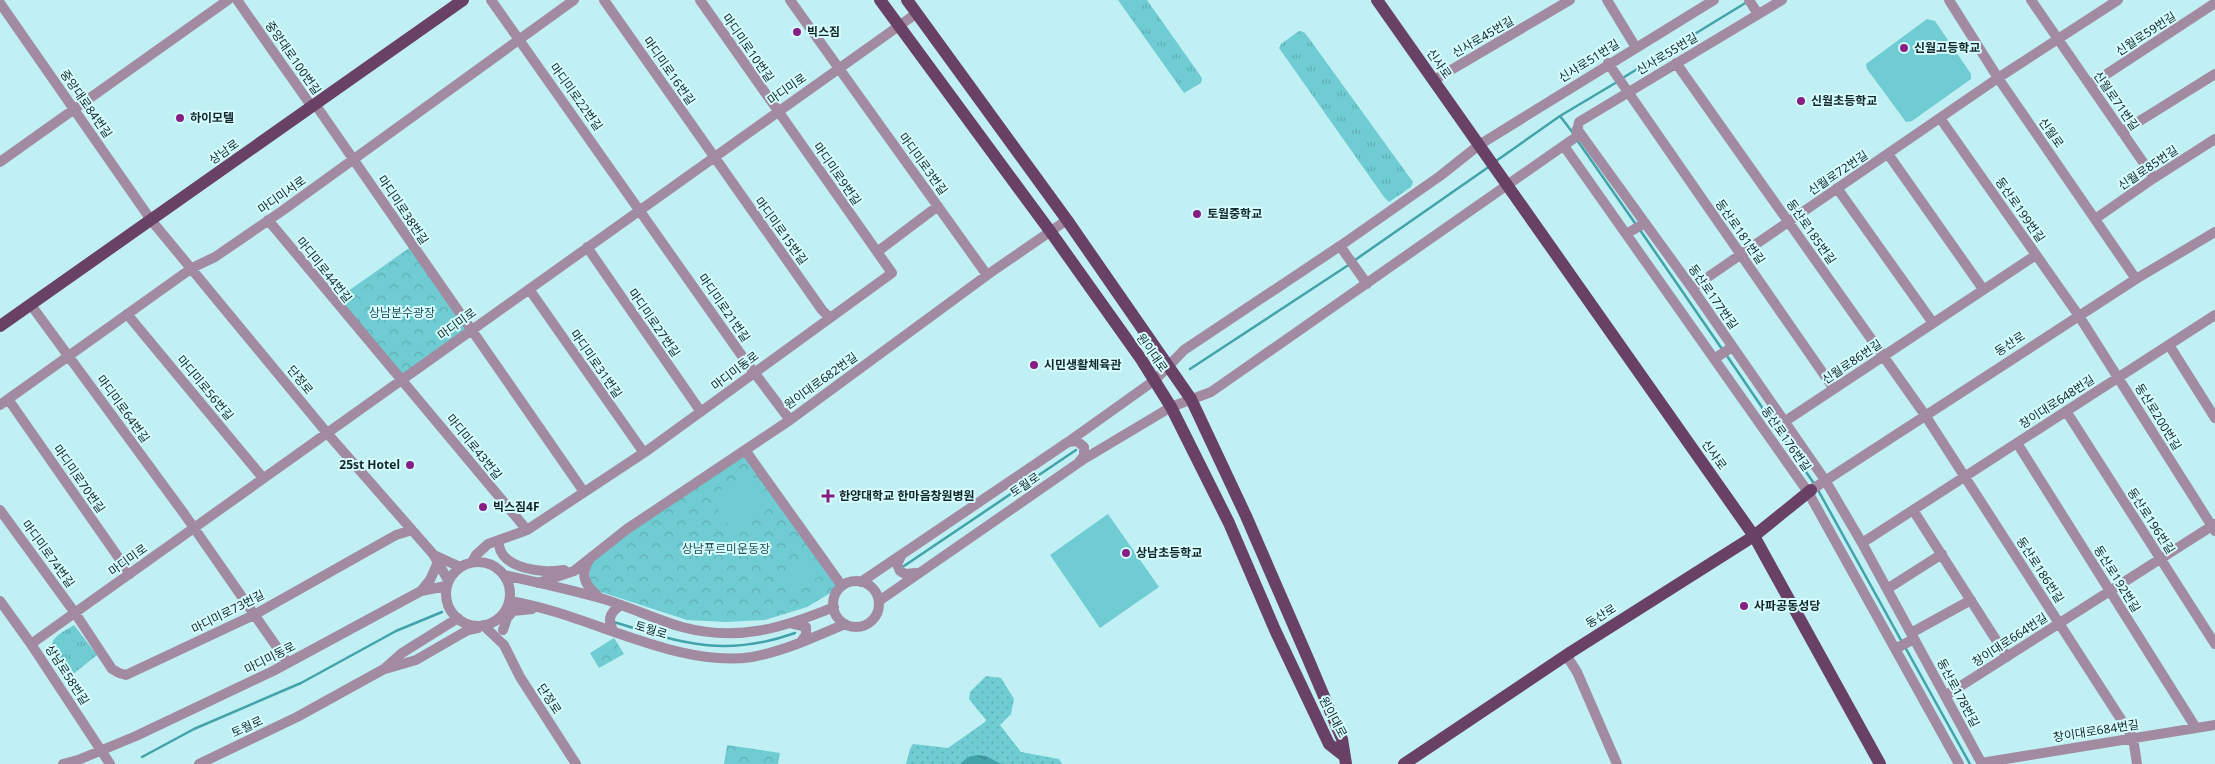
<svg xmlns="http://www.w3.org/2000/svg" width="2215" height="764" viewBox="0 0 2215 764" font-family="'Noto Sans','Noto Sans KR',sans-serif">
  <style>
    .grass { fill: url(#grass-tufts) }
    .park { fill: url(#park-crowns) }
    .garden { fill: url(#garden-dots) }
    .pitch { fill: #6eccd2 }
    .water { fill: url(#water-ripples) }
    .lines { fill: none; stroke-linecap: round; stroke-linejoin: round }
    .stream { stroke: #42a3a9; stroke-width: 2.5 }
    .minor { stroke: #a28ba0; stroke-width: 10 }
    .major { stroke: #694166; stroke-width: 12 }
    .poi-dot { fill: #871e84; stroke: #d5fcfe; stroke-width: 2 }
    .labels { text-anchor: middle; stroke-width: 4; stroke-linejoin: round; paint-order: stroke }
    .poi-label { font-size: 12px; font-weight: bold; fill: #132627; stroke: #d5fcfe; text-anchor: start }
    .street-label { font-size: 12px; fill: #132627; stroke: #d5fcfe }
    .park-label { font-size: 12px; fill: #255053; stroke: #d5fcfe }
  </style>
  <defs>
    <pattern id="grass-tufts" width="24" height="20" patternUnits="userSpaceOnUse" patternTransform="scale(1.25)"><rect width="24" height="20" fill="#6eccd2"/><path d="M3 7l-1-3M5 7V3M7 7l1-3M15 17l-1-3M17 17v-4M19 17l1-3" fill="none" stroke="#5eafb4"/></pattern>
    <pattern id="park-crowns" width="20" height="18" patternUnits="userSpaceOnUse" patternTransform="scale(1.25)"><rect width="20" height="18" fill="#6eccd2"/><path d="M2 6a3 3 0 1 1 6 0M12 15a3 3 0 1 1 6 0" fill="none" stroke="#5eafb4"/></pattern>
    <pattern id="garden-dots" width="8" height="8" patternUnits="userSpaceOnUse" patternTransform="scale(1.25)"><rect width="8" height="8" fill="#6eccd2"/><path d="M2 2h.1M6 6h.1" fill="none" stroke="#5eafb4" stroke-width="1.8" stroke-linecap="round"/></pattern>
    <pattern id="water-ripples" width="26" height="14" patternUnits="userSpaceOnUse" patternTransform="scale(1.25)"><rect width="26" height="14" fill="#42a3a9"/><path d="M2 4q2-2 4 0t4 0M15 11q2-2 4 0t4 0" fill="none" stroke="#36858a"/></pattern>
  </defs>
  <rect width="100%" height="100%" fill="#c0f0f4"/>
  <!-- grass -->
  <path class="grass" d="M1118 0H1147L1202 78 1201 83 1184 93Z
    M1299 31 1304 32 1308 37 1413 182 1411 187 1389 202 1384 197 1279 48 1281 44Z
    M74 625 97 655 72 675C65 672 62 667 58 661 43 640 58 635 74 625Z"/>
  <!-- park -->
  <path class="park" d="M412 246 470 330 402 379 334 301Z
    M745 450 842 586 807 607 765 620 726 622 687 620 598 591 589 582 590 561Z
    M614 638 624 654 599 668 590 653Z
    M727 745 780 753 778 764H724Z"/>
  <!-- garden -->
  <path class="garden" d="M986 676 1001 678 1014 699 1011 714 1000 725 1021 752 1059 759 1062 764H906L910 749 913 744 948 748 985 722 986 720 969 699 970 692Z"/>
  <!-- pitch -->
  <path class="pitch" d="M1927 19 1935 21 1971 74V79L1912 121 1906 122 1867 69 1866 64Z
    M749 471 773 506 734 533 710 498Z
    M1108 514 1159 587 1100 628 1050 555Z
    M807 560 819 577 790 596 779 579Z"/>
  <!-- water -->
  <path class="water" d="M977 755 986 756 1001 764H960L968 757Z"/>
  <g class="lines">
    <!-- stream -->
    <path class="stream" d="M1621 79 1747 2
      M1560 116 1573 133
      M1577 140 1637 226
      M1496 161 1560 116 1617 82
      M1640 230 1722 349
      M1355 260 1490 166
      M1725 353 1815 485
      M1190 369 1350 264
      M1818 490 1902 642
      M904 566 1076 450
      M614 622C681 643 725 658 795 633
      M1905 647 1970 764
      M142 757 194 729 301 683 396 631 442 612"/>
    <!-- minor -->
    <path class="minor" d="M237 0 312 107
      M491 0 747 363 790 420
      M604 0 822 310 830 318
      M790 0 987 275
      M1607 0 1635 46
      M1749 0 1758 14
      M1949 0 1998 78 2136 279
      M2031 0 2154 178
      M0 3 151 220 327 433 433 554 448 580
      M1608 63 1834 389
      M1676 63 1925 415 2133 738 2137 764
      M1434 80 1570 0
      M2090 85 2215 3
      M315 104 584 492
      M1940 118 2079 316 2215 531
      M1577 129 1692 288 1825 480 1862 543 1982 764
      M2122 132 2215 74
      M1564 146 1808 492 1959 764
      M1888 154 1983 289
      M0 162 228 0
      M1837 188 1933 323
      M2095 219 2154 178 2215 139
      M268 220 527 530
      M1626 234 1645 223
      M1340 246 1367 284
      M587 247 701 412
      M877 252 938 206
      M1692 288 1998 78 2118 0
      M529 289 644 453
      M31 305 185 515 288 663
      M127 314 263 478
      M2169 345 2215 418
      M1714 359 1732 347
      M8 399 130 574
      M0 405 192 268 215 257 282 211 574 0
      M2066 411 2215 644
      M1784 422 2036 255
      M1068 442 1077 441 1084 447V456L1079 462
      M2017 443 2196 728
      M745 450 842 586
      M1811 490 2136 279 2215 232
      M0 510 75 613 112 669 119 673 126 675 254 615 396 535 412 530
      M1913 510 2007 657
      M1862 543 2215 315
      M499 545C502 569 545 574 564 570
      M902 554 897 564 900 571 905 574 916 573
      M434 555 460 567
      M589 560C579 576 586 586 598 596
      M472 562 476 555 488 544 527 530 648 450 892 273 700 0
      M446 594a32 32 0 1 1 64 0a32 32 0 1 1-64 0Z
      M504 575C536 582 568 589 600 598 628 606 654 619 682 627 738 642 783 628 834 607
      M833 604a23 23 0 1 1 46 0a23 23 0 1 1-46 0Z
      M861 582 1068 442 1155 380 1184 350 1340 246 1440 176 1479 145 1714 0
      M538 583 574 571 627 529 790 420 990 273 1067 220
      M1887 589 1942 554
      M421 591 430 580 438 562
      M0 601 31 644 110 764
      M509 601C585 612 676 669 752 657 784 651 815 637 845 624
      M879 601 1084 459 1171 407 1211 392 1576 137 1579 122 1782 0
      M793 624 806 627V635L800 643
      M483 625 504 645 520 677 576 764
      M503 630 507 618 513 611 532 609
      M614 632C607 620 609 613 621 605
      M1911 633 1971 600
      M31 644 917 13
      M1895 649 1914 639
      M1566 655 1577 672 1617 764
      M385 669 416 660 468 630 478 628
      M1945 696 2215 524
      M1981 763 2215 725
      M63 764 78 760 136 736 273 671 421 591 446 586
      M199 764 297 717 384 669 402 653 458 618"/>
    <!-- major -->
    <path class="major" d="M880 0 1050 231 1141 359 1171 407 1229 523 1275 630 1329 744 1343 755
      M907 0 1067 220 1191 399 1246 516 1309 661 1342 739 1346 764
      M1377 0 1754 536 1880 764
      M0 326 463 0
      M1404 764 1571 652 1754 536 1811 490"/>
  </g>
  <!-- markers -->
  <g class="poi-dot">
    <circle cx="797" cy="32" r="5"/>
    <circle cx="1904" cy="48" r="5"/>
    <circle cx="1801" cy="101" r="5"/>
    <circle cx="180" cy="118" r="5"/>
    <circle cx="1197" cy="214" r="5"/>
    <circle cx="1034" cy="365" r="5"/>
    <circle cx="410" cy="465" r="5"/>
    <path d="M825.5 488.5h5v5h5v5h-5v5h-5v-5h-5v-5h5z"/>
    <circle cx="483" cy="507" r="5"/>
    <circle cx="1126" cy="553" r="5"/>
    <circle cx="1744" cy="606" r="5"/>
  </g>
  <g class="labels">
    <!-- poi labels -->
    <g class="poi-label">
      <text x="807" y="36">빅스짐</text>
      <text x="1914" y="52">신월고등학교</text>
      <text x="1811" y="105">신월초등학교</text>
      <text x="190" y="122">하이모텔</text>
      <text x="1207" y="218">토월중학교</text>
      <text x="1044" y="369">시민생활체육관</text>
      <text x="400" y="469" text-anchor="end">25st Hotel</text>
      <text x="839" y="500">한양대학교 한마음창원병원</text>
      <text x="493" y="511">빅스짐4F</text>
      <text x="1136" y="557">상남초등학교</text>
      <text x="1754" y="610">사파공동성당</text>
    </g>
    <!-- street labels -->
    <g class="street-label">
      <text transform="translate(2146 34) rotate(-33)" y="4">신월로59번길</text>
      <text transform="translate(1483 37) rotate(-30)" y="4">신사로45번길</text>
      <text transform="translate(748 48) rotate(55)" y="4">마디미로10번길</text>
      <text transform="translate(1667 54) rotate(-31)" y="4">신사로55번길</text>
      <text transform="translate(293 58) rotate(55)" y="4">중앙대로100번길</text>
      <text transform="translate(1589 61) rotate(-32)" y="4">신사로51번길</text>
      <text transform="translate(1439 64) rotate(55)" y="4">신사로</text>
      <text transform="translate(669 71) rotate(55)" y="4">마디미로16번길</text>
      <text transform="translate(787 89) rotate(-35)" y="4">마디미로</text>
      <text transform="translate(576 97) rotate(54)" y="4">마디미로22번길</text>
      <text transform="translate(2116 101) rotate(55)" y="4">신월로71번길</text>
      <text transform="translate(86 104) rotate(55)" y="4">중앙대로84번길</text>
      <text transform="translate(2051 133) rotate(55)" y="4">신월로</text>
      <text transform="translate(224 152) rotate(-35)" y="4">상남로</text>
      <text transform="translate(923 164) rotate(54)" y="4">마디미로3번길</text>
      <text transform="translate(2148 168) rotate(-34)" y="4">신월로85번길</text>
      <text transform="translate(1838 173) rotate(-34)" y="4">신월로72번길</text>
      <text transform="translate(837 174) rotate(55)" y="4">마디미로9번길</text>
      <text transform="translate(282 195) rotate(-35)" y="4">마디미서로</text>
      <text transform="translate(403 210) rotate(56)" y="4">마디미로38번길</text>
      <text transform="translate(2020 210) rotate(55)" y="4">동산로199번길</text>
      <text transform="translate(781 231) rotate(54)" y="4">마디미로15번길</text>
      <text transform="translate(1740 232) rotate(55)" y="4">동산로181번길</text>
      <text transform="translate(1811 232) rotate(55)" y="4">동산로185번길</text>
      <text transform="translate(324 270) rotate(51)" y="4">마디미로44번길</text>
      <text transform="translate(1713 297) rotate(55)" y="4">동산로177번길</text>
      <text transform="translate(724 308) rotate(55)" y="4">마디미로21번길</text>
      <text transform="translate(654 323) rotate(55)" y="4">마디미로27번길</text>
      <text transform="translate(457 324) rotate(-36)" y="4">마디미로</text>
      <text transform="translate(2010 344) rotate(-33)" y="4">동산로</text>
      <text transform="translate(1152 353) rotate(55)" y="4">원이대로</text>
      <text transform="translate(1852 362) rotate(-34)" y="4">신월로86번길</text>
      <text transform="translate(596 364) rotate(55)" y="4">마디미로31번길</text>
      <text transform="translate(735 371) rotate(-37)" y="4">마디미동로</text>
      <text transform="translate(300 380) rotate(51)" y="4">단정로</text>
      <text transform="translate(821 381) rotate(-36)" y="4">원이대로682번길</text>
      <text transform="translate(205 388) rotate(50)" y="4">마디미로56번길</text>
      <text transform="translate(2057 402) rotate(-33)" y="4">창이대로648번길</text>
      <text transform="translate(123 409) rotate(54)" y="4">마디미로64번길</text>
      <text transform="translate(2158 417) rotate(58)" y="4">동산로200번길</text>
      <text transform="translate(1786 439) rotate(55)" y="4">동산로176번길</text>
      <text transform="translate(474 447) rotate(51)" y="4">마디미로43번길</text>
      <text transform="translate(1714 455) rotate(55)" y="4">신사로</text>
      <text transform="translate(79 479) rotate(55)" y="4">마디미로70번길</text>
      <text transform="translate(1025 485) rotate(-34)" y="4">토월로</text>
      <text transform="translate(2151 521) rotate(57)" y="4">동산로196번길</text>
      <text transform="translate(48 554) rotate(54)" y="4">마디미로74번길</text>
      <text transform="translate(128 560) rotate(-36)" y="4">마디미로</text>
      <text transform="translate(2040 570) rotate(57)" y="4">동산로186번길</text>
      <text transform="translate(2117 579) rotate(58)" y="4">동산로192번길</text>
      <text transform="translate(228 612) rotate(-27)" y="4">마디미로73번길</text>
      <text transform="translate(1601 616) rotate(-32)" y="4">동산로</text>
      <text transform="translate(651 630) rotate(17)" y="4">토월로</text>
      <text transform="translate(2010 640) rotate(-33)" y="4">창이대로664번길</text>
      <text transform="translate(270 658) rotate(-27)" y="4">마디미동로</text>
      <text transform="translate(67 675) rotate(57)" y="4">상남로58번길</text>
      <text transform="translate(1958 693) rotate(62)" y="4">동산로178번길</text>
      <text transform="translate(549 699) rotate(57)" y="4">단정로</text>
      <text transform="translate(1333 717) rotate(62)" y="4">원이대로</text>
      <text transform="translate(247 727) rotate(-25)" y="4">토월로</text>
      <text transform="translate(2096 731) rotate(-9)" y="4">창이대로684번길</text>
    </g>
    <!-- park labels -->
    <g class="park-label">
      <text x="402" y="317">상남분수광장</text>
      <text x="726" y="553">상남푸르미운동장</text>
    </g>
  </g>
</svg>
